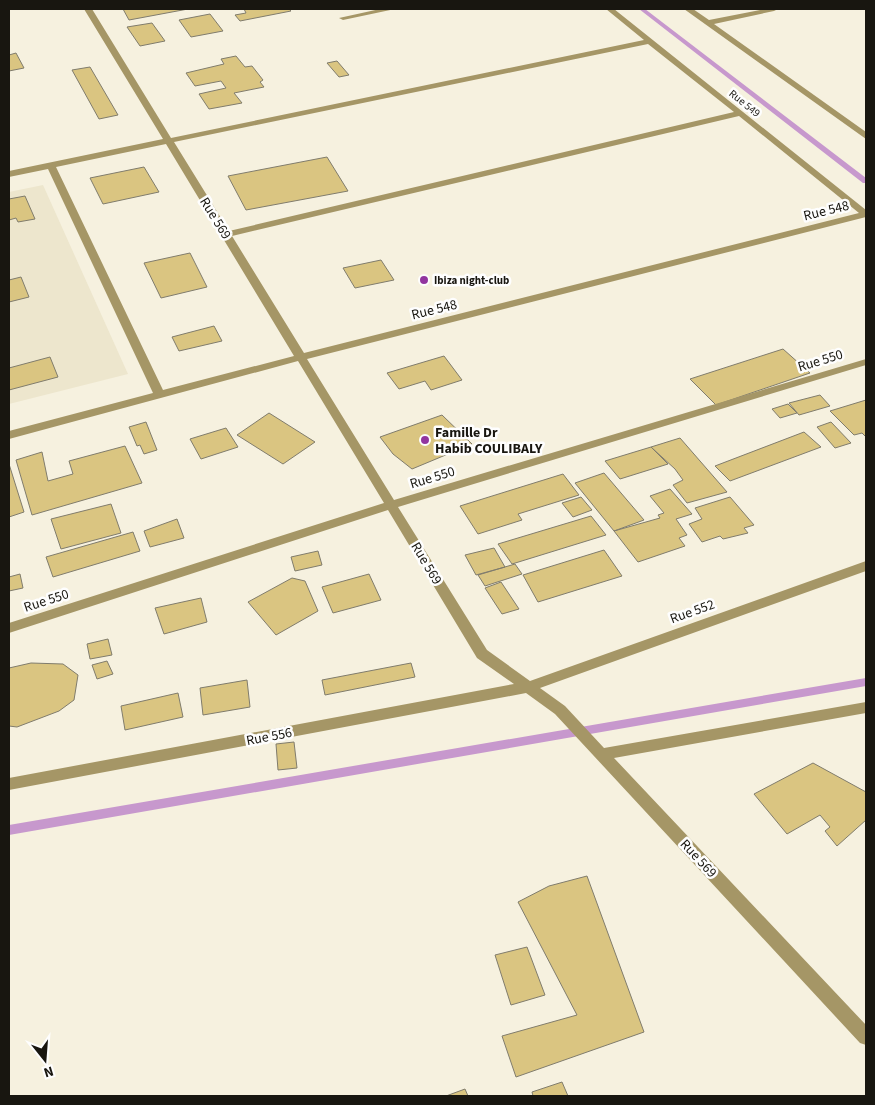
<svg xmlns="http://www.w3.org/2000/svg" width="875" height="1105" viewBox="0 0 875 1105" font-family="'Source Sans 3',sans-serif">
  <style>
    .built { fill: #ede6cd }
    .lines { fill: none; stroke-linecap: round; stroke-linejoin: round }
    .stream { fill: #c798cd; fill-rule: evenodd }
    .building { fill: #dac581; stroke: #807c6c }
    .minor { fill: #a59666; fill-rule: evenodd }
    .poi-dot { fill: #92359f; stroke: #fefefe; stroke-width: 2 }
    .labels { text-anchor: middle; stroke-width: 5; stroke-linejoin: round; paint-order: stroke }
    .far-street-label { font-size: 11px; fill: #181610; stroke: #fefefe }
    .far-poi-label { font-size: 11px; font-weight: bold; fill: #181610; stroke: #fefefe; text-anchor: start }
    .street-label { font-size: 14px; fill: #181610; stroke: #fefefe }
    .poi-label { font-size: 14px; font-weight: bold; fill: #181610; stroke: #fefefe; text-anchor: start }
  </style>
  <rect width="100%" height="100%" fill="#f6f1df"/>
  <!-- built -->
  <path class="built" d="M43 185 128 374 9 404V192Z"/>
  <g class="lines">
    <!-- stream -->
    <path class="stream" d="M639 9H645L866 178V183H863Z
      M866 678V686L9 835V825Z"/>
  </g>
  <!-- building -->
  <path class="building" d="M123 9H188L129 20Z
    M244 9H289L291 11 240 21 235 15 246 13Z
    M210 14 223 31 191 37 179 20Z
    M152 23 165 41 140 46 127 27Z
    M16 53 24 68 9 71V55Z
    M236 56 245 67 252 66 263 80 260 82 264 87 234 93 242 103 209 109 199 94 226 88 221 81 195 86 186 73 224 64 221 59Z
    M337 61 349 75 339 77 327 63Z
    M90 67 118 115 99 119 72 70Z
    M327 157 348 191 246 210 228 176Z
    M144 167 159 192 103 204 90 178Z
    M25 196 35 219 18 222 16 218 9 220V199Z
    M190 253 207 287 161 298 144 263Z
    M381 260 394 280 355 288 343 268Z
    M21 277 29 297 9 302V280Z
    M214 326 222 341 179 351 172 337Z
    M783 349 810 373 716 405 690 379Z
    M444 356 462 380 431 390 425 381 399 389 387 373Z
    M50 357 58 377 9 390V368Z
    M820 395 830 406 799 415 789 403Z
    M866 400V437L862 433 854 435 830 411Z
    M788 404 797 413 780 418 772 409Z
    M269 413 315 442 283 464 237 435Z
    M442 415 472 444 412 469 393 454 380 437Z
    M146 422 157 450 144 454 140 445 137 446 129 427Z
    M831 422 851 443 835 448 817 427Z
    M226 428 238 447 201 459 190 439Z
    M804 432 821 447 730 481 715 466Z
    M680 438 727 492 687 503 673 485 683 480 675 469 651 447Z
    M125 446 142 483 32 515 16 460 42 452 48 481 73 474 69 461Z
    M651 447 668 464 620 479 605 461Z
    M9 464 24 512 9 517Z
    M604 473 644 520 614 531 575 483Z
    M563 474 579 495 518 514 522 520 478 534 460 506Z
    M670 489 692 514 676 519 687 535 679 538 685 546 638 562 614 531 660 518 658 515 664 513 650 496Z
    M581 497 592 510 573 517 562 503Z
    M730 497 754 525 744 528 748 533 723 539 720 536 702 542 689 524 702 519 695 508Z
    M111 504 121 533 61 549 51 519Z
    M591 516 606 535 512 564 498 544Z
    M177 519 184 538 150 547 144 531Z
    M133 532 140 551 53 577 46 557Z
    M494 548 505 567 476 575 465 555Z
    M604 550 622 576 538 602 523 575Z
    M318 551 322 565 295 571 291 557Z
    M515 564 522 574 485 586 478 575Z
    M20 574 23 588 9 591V577Z
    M369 574 381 600 333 613 322 587Z
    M292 578 305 581 318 611 276 635 248 602Z
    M501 582 519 609 502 614 485 588Z
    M201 598 207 622 164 634 155 608Z
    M108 639 112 655 90 659 87 644Z
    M107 661 113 674 97 679 92 665Z
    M31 663 63 664 78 675 74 700 59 711 17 727 9 726V668Z
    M411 663 415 677 325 695 322 680Z
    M247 680 250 707 203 715 200 688Z
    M178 693 183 717 125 730 121 706Z
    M294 742 297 768 278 770 276 744Z
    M813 763 866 792V820L837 846 825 831 830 827 820 815 787 834 754 794Z
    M587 876 644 1032 516 1077 502 1036 577 1015 518 902 549 886Z
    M527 947 545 995 511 1005 495 955Z
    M562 1082 568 1096H533L532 1092Z
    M465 1089 468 1096H446Z"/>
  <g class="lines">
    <!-- minor -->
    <path class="minor" d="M84 9H92L171 138 644 40 606 9H614L866 210V217L307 359 394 500 866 359V365L398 507 487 650 530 681 866 561V571L540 688 565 706 604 748 866 702V713L614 758 866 1025V1045L860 1043 555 714 526 693 9 790V778L514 684 477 658 388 510 9 633V623L384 503 298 361 9 439V431L153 393 48 169 9 177V171L163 139ZM648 44 734 112 229 231 174 142ZM739 116 859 213 304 353 232 236ZM166 144 294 356 163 390 56 167Z
      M380 9H395L343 20 339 18Z
      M684 9H693L709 20 765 9H778L774 11 714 24 866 132V139Z"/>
  </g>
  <!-- markers -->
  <g class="poi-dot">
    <circle cx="424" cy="280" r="5"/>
    <circle cx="425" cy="440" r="5"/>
  </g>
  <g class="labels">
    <!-- far-street labels -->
    <g class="far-street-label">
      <text transform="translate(745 103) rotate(39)" y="4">Rue 549</text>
    </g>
    <!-- far-poi labels -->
    <g class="far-poi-label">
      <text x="434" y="284">Ibiza night-club</text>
    </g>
    <!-- street labels -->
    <g class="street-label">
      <text transform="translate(826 210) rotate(-14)" y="5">Rue 548</text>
      <text transform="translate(216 218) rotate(58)" y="5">Rue 569</text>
      <text transform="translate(434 309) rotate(-14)" y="5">Rue 548</text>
      <text transform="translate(820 360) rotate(-17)" y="5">Rue 550</text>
      <text transform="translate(432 477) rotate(-17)" y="5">Rue 550</text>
      <text transform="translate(427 563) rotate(59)" y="5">Rue 569</text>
      <text transform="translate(46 600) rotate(-18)" y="5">Rue 550</text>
      <text transform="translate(692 611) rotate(-20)" y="5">Rue 552</text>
      <text transform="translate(269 736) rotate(-11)" y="5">Rue 556</text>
      <text transform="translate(699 858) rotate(47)" y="5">Rue 569</text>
    </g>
    <!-- poi labels -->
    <g class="poi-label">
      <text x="435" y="437">Famille Dr<tspan x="435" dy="16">Habib COULIBALY</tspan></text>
    </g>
  </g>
  <!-- border -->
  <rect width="875" height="1105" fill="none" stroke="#181610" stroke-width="20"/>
  <!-- north arrow -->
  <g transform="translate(45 1060) rotate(163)" stroke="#fefefe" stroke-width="4" paint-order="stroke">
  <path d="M0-4L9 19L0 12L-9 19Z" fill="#181610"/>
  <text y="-8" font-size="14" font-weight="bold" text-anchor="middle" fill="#181610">N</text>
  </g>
</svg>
